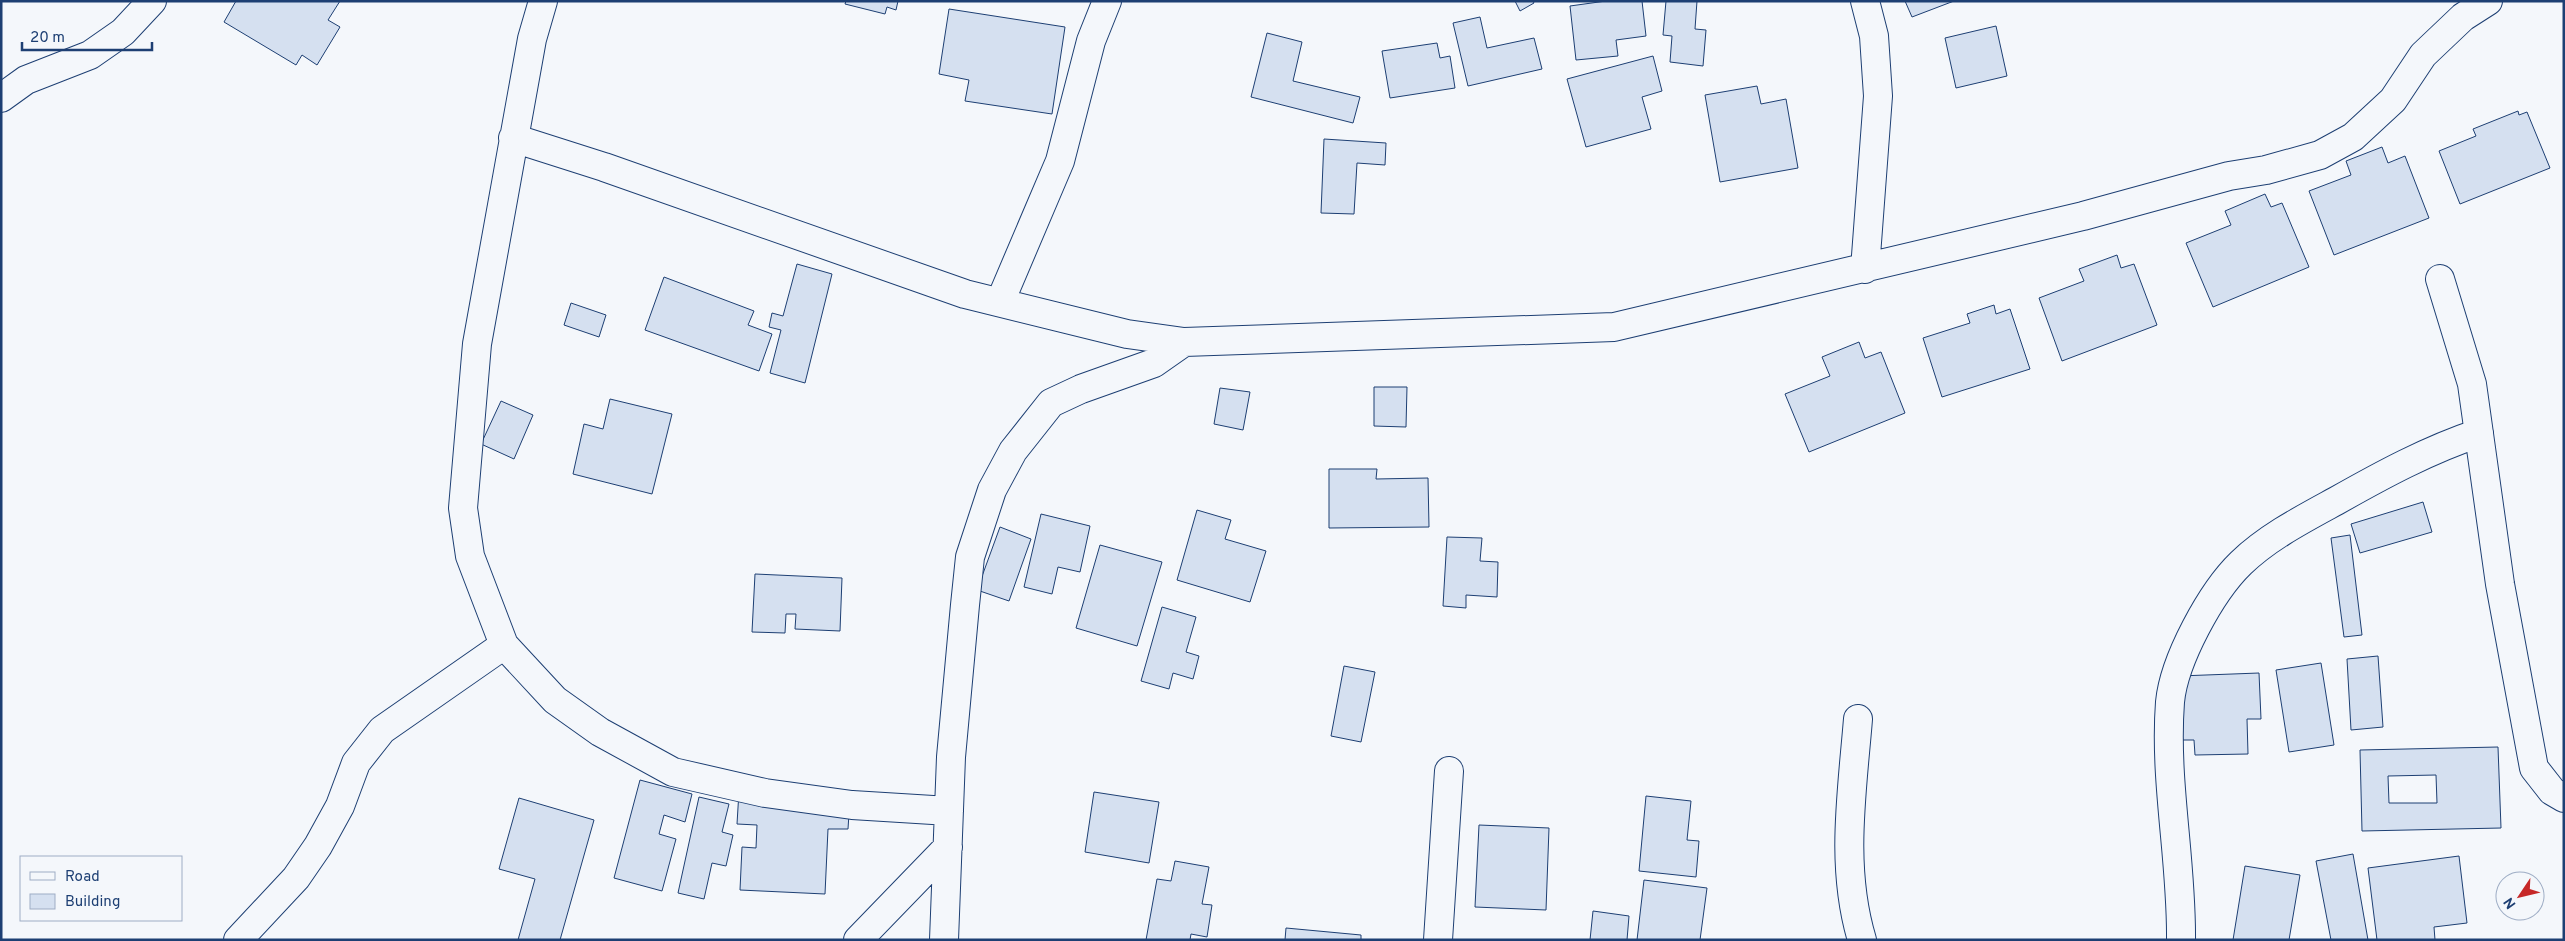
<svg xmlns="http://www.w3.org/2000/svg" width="2565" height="941" viewBox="0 0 2565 941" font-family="Overpass,sans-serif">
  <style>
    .building { fill: #d5e0f0; stroke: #1d3f73; fill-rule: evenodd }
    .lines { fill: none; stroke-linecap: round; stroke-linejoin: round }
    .street-casing { stroke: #1d3f73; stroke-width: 30 }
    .street { stroke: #f4f7fb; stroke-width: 28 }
  </style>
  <rect width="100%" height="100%" fill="#f4f7fb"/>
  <!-- building -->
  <path class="building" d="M236 1H340L328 20 340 27 317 65 302 55 296 65 224 22Z
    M846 1H898L896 10 887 7 885 14 845 4Z
    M1515 1H1533L1534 3 1520 11Z
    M1606 1H1642L1646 36 1616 40 1618 56 1576 60 1570 6Z
    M1666 1H1697L1695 29 1706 30 1703 66 1670 62 1672 36 1663 35Z
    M1905 1H1954L1912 17Z
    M949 9 1065 27 1052 114 965 101 969 80 939 74Z
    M1480 17 1487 48 1534 38 1542 69 1468 86 1453 23Z
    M1996 26 2007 76 1956 88 1945 38Z
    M1267 33 1302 42 1293 81 1360 97 1353 123 1251 97Z
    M1437 43 1440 58 1450 56 1455 88 1390 98 1382 51Z
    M1653 56 1662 91 1642 97 1651 129 1586 147 1567 79Z
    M1757 86 1761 104 1786 99 1798 168 1720 182 1705 95Z
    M2518 111 2519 115 2527 112 2550 168 2460 204 2439 151 2476 136 2473 129Z
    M1324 139 1386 143 1385 165 1357 163 1354 214 1321 213Z
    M2382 147 2388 163 2405 156 2429 218 2334 255 2309 191 2351 175 2346 161Z
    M2265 194 2271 207 2282 203 2309 267 2213 307 2186 243 2231 225 2225 211Z
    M2117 255 2121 268 2134 264 2157 325 2062 361 2039 298 2084 281 2079 269Z
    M797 264 832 274 805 383 770 373 781 330 769 327 772 313 783 316Z
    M664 277 754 311 748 325 772 334 759 371 645 330Z
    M571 303 606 315 599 337 564 325Z
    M1994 305 1996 314 2010 309 2030 369 1942 397 1923 338 1970 323 1967 314Z
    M1859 342 1865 358 1881 352 1905 413 1809 452 1785 394 1830 376 1822 357Z
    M1374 387H1407L1406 427 1374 426Z
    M1220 388 1250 392 1243 430 1214 424Z
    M610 399 672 414 652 494 573 474 584 424 603 429Z
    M501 401 533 415 514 459 481 444Z
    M1329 469H1377L1376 479 1428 478 1429 527 1329 528Z
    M2423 502 2432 532 2360 553 2351 524Z
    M1197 510 1231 520 1225 539 1266 551 1250 602 1177 580Z
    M1041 514 1090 526 1080 572 1058 567 1052 594 1024 587Z
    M1000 527 1031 539 1009 601 977 590Z
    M2350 535 2362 635 2344 637 2331 538Z
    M1447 537 1482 538 1480 561 1498 562 1497 597 1466 595V608L1443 606Z
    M1100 545 1162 562 1137 646 1076 628Z
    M755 574 842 578 840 631 795 629 796 614H786L785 633 752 632Z
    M1162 607 1196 617 1186 652 1199 656 1193 679 1173 673 1169 689 1141 681Z
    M2378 656 2383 727 2351 730 2347 659Z
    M2321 663 2334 745 2289 752 2276 670Z
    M1344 666 1375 672 1361 742 1331 736Z
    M2259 673 2261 719H2247L2248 754 2195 755 2194 740H2181L2179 676Z
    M2498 747 2501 828 2362 831 2360 750ZM2436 775 2437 803H2389L2388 776Z
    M640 780 692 794 685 822 664 815 659 834 676 839 662 891 614 878Z
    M739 791 850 798 848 829H828L825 894 740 890 742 847 756 848 757 825 737 824Z
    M1094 792 1159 802 1149 863 1085 852Z
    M1646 796 1691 801 1687 840 1699 841 1696 877 1639 871Z
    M699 797 729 804 722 832 733 835 726 866 712 863 704 899 678 893Z
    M519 798 594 820 560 940H518L535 879 499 869Z
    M1479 825 1549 828 1546 910 1475 907Z
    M2353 854 2368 940H2331L2316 861Z
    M2459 856 2467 923 2434 927 2435 940H2377L2368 868Z
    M1175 861 1209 867 1202 904 1212 905 1207 937 1191 934 1190 940H1146L1157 879 1171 881Z
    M2245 866 2300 875 2289 940H2233Z
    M1644 880 1707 888 1700 940H1637Z
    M1593 911 1629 916 1627 940H1590Z
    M1286 928 1361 935V940H1285Z"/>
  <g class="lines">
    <!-- street casing -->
    <g class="street-casing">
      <path id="street" d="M543 1 532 39 477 344 463 508 470 556 504 645 555 700 600 732 673 772 765 793 852 805 949 811
        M1 98 26 80 90 55 123 32 152 1
        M513 138 604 167 965 294 1127 334 1184 342 1614 327 2083 216 2229 176 2266 170 2320 155 2353 137 2393 100 2423 55 2463 17 2488 1
        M1865 269 1878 96 1874 36 1865 1
        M2440 279 2472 384 2500 584 2534 768 2552 791 2564 798
        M1000 302 1060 161 1091 41 1107 1
        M1858 719C1852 793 1840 867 1862 940
        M238 940 296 878 318 846 340 806 356 763 382 730 504 645
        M858 940 948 847
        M944 940 951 757 965 605 970 557 992 490 1013 451 1051 403 1081 389 1154 363 1184 342
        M1438 940 1449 771
        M2181 940C2182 860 2164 782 2170 702 2174 660 2211 592 2241 563 2268 537 2303 519 2336 501 2382 475 2428 450 2479 433"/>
    </g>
    <!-- street -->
    <use href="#street" class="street"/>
  </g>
  <!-- border -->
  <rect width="2565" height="941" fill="none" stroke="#1d3f73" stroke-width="5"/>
  <!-- legend -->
  <rect x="20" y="856" width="162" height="65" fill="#f4f7fb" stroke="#9eadc5"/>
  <rect x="30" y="872" width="25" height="8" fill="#f4f7fb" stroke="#9eadc5"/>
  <text x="65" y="881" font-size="15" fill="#1d3f73">Road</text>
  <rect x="30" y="894" width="25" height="15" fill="#d5e0f0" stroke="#9eadc5"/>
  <text x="65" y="906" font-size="15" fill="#1d3f73">Building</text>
  <!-- north arrow -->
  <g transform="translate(2520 896) rotate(235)"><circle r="24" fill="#f4f7fb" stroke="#9eadc5"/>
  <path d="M0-4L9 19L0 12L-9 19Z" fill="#c62828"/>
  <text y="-8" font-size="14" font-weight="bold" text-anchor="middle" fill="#1d3f73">N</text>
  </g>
  <!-- scale -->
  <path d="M22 42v8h130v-8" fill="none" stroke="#1d3f73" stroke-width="2.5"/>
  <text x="30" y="42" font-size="15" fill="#1d3f73" stroke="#f4f7fb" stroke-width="4" paint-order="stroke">20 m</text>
</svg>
